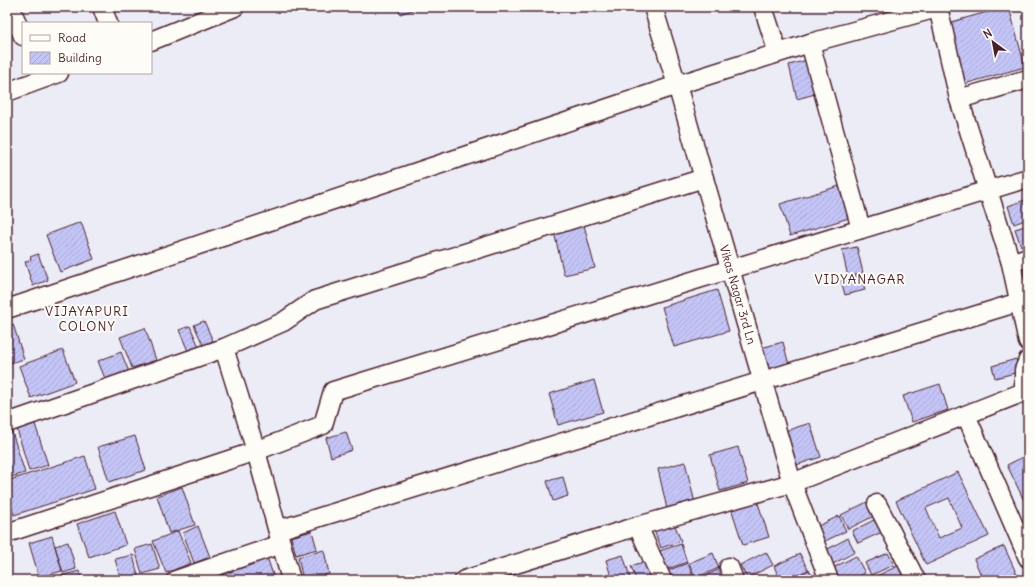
<svg xmlns="http://www.w3.org/2000/svg" width="1035" height="587" viewBox="0 0 1035 587" font-family="Delius,sans-serif">
  <style>
    .building { fill: url(#building-hatch); stroke: #4a1f2b; fill-rule: evenodd }
    .lines { fill: none; stroke-linecap: round; stroke-linejoin: round }
    .minor-casing { stroke: #4a1f2b; stroke-width: 21 }
    .minor { stroke: #fdfcf7; stroke-width: 18 }
    .labels { text-anchor: middle; stroke-width: 4; stroke-linejoin: round; paint-order: stroke }
    .street-label { font-size: 12px; fill: #4a1f2b; stroke: #fdfcf7 }
    .neighbourhood-label { font-size: 13px; letter-spacing: 1px; fill: #4a1f2b; stroke: #fdfcf7 }
  </style>
  <defs>
    <pattern id="building-hatch" width="6" height="6" patternUnits="userSpaceOnUse"><rect width="6" height="6" fill="#c4c5f7"/><path d="M-1 1l2-2M0 6l6-6M5 7l2-2" fill="none" stroke="#aaa9d4"/></pattern>
  </defs>
  <rect width="100%" height="100%" fill="#ececf7"/>
  <filter id="ink" filterUnits="userSpaceOnUse"><feTurbulence type="fractalNoise" baseFrequency=".025" numOctaves="2"/><feDisplacementMap in="SourceGraphic" scale="8" xChannelSelector="R" yChannelSelector="G"/><feConvolveMatrix kernelMatrix="1 2 1 2 8 2 1 2 1" color-interpolation-filters="sRGB"/></filter>
  <g filter="url(#ink)">
    <!-- building -->
    <path class="building" d="M398 7H421L400 14Z
      M1005 7H1009L1025 67 964 84 948 23Z
      M807 60 815 94 797 99 789 65Z
      M839 186 849 218 790 236 780 204Z
      M1028 199V219L1014 224 1008 206Z
      M81 222 94 259 60 272 46 235Z
      M584 225 595 268 564 275 554 232Z
      M1028 225V243L1021 246 1015 229Z
      M857 247 863 273 848 277 842 250Z
      M38 254 48 280 33 286 25 262 31 260 30 257Z
      M861 275 865 290 845 295 841 280Z
      M717 290 729 331 674 347 662 307Z
      M204 321 213 341 203 345 194 325Z
      M13 324 24 359 7 364V326Z
      M190 326 199 347 188 351 179 330Z
      M145 328 156 360 132 368 120 337Z
      M783 342 789 365 763 371 757 349Z
      M63 350 75 382 31 398 19 366Z
      M121 352 129 372 106 381 98 361Z
      M1016 359 1019 372 995 378 992 366Z
      M594 380 603 412 558 425 549 394Z
      M940 384 948 410 912 422 903 396Z
      M810 423 821 457 790 467 779 433Z
      M35 424 48 465 29 471 17 429Z
      M12 432 25 473 7 478V434Z
      M346 432 352 450 331 457 326 438Z
      M135 436 146 470 109 482 98 447Z
      M738 447 748 483 720 491 710 455Z
      M1027 455 1028 459V509L1007 465Z
      M85 456 95 489 14 515 7 492V481Z
      M685 462 695 503 667 509 658 469Z
      M958 472 989 536 926 565 896 501ZM949 498 962 528 939 538 926 508Z
      M563 477 568 496 553 501 547 481Z
      M182 487 195 525 169 533 157 496Z
      M757 500 769 537 743 545 731 508Z
      M867 502 874 516 848 529 841 515Z
      M115 511 126 545 89 557 77 524Z
      M839 516 846 531 821 543 814 528Z
      M876 519 882 532 858 543 852 531Z
      M674 523 681 541 661 548 654 530Z
      M198 526 210 557 194 563 183 533Z
      M178 531 191 563 166 573 153 541Z
      M312 531 317 549 296 555 291 537Z
      M52 536 62 571 39 577 29 543Z
      M848 538 855 552 833 564 826 550Z
      M68 542 76 569 63 573 55 546Z
      M152 544 160 569 142 574 135 549Z
      M681 544 687 562 665 570 659 551Z
      M1004 546 1017 575 1007 580H983L974 559Z
      M324 550 329 574 303 580 298 557Z
      M766 552 773 565 747 578 740 565Z
      M713 553 719 568 695 578 689 563Z
      M888 553 894 565 871 575 865 563Z
      M800 554 808 570 787 580H780L774 566Z
      M133 555 139 580H121L115 559Z
      M623 555 631 580H612L606 560Z
      M856 556 865 573 852 580H837L831 569Z
      M267 557 274 578 269 580H220L218 574Z
      M649 560 655 578 648 580H636L631 566Z
      M688 563 694 580H667L664 572Z
      M898 566 904 580H871L870 579Z
      M723 568 728 580H695Z
      M809 570 814 580H790Z
      M79 571 82 580H53V578Z
      M218 576 220 580H205Z"/>
    <g class="lines">
      <!-- minor casing -->
      <g class="minor-casing">
        <g id="minor">
          <path d="M10 7 23 36"/>
          <path d="M102 7 108 23"/>
          <path id="s1" d="M653 7 677 85 792 483 829 580"/>
          <path d="M763 7 778 53"/>
          <path d="M938 7 959 99 1011 263 1028 342"/>
          <path d="M151 41 235 7"/>
          <path d="M810 43 861 229"/>
          <path d="M7 92 59 73"/>
          <path d="M959 99 1028 79"/>
          <path d="M1011 263 1028 257"/>
          <path d="M7 309 677 85 810 43 941 7"/>
          <path d="M224 348 256 451 291 580"/>
          <path d="M966 415 1028 558"/>
          <path d="M7 423 224 348 283 322 315 300 704 178"/>
          <path d="M877 504 916 580"/>
          <path d="M638 526 662 580"/>
          <path d="M278 530 1019 302"/>
          <path d="M7 533 256 451 323 425 333 391 1028 178"/>
          <path d="M729 567 734 580"/>
          <path d="M176 580 281 544"/>
          <path d="M464 580 638 526 792 483 1024 392V370L1028 360"/>
        </g>
      </g>
      <!-- minor -->
      <use href="#minor" class="minor"/>
    </g>
  </g>
  <g class="labels">
    <!-- street labels -->
    <g class="street-label">
      <text dy="4" stroke="none"><textPath href="#s1" startOffset="300">Vikas Nagar 3rd Ln</textPath></text>
    </g>
    <!-- neighbourhood labels -->
    <g class="neighbourhood-label">
      <text x="860" y="284">VIDYANAGAR</text>
      <text x="87" y="316">VIJAYAPURI<tspan x="87" dy="15">COLONY</tspan></text>
    </g>
  </g>
  <!-- margin -->
  <rect width="1035" height="587" fill="none" stroke="#fdfcf7" stroke-width="24"/>
  <rect x="12" y="12" width="1011" height="563" fill="none" stroke="#4a1f2b" stroke-width="1.5" filter="url(#ink)"/>
  <!-- legend -->
  <rect x="22" y="22" width="130" height="52" fill="#fdfcf7" stroke="#b5a4a5"/>
  <rect x="30" y="35" width="20" height="6" fill="#fdfcf7" stroke="#b5a4a5"/>
  <text x="58" y="42" font-size="12" fill="#4a1f2b">Road</text>
  <rect x="30" y="52" width="20" height="12" fill="url(#building-hatch)" stroke="#b5a4a5"/>
  <text x="58" y="62" font-size="12" fill="#4a1f2b">Building</text>
  <!-- north arrow -->
  <g transform="translate(993 42) rotate(328)" stroke="#fdfcf7" stroke-width="3" paint-order="stroke">
  <path d="M0-3L7 15L0 10L-7 15Z" fill="#4a1f2b"/>
  <text y="-6" font-size="11" font-weight="bold" text-anchor="middle" fill="#4a1f2b">N</text>
  </g>
</svg>
